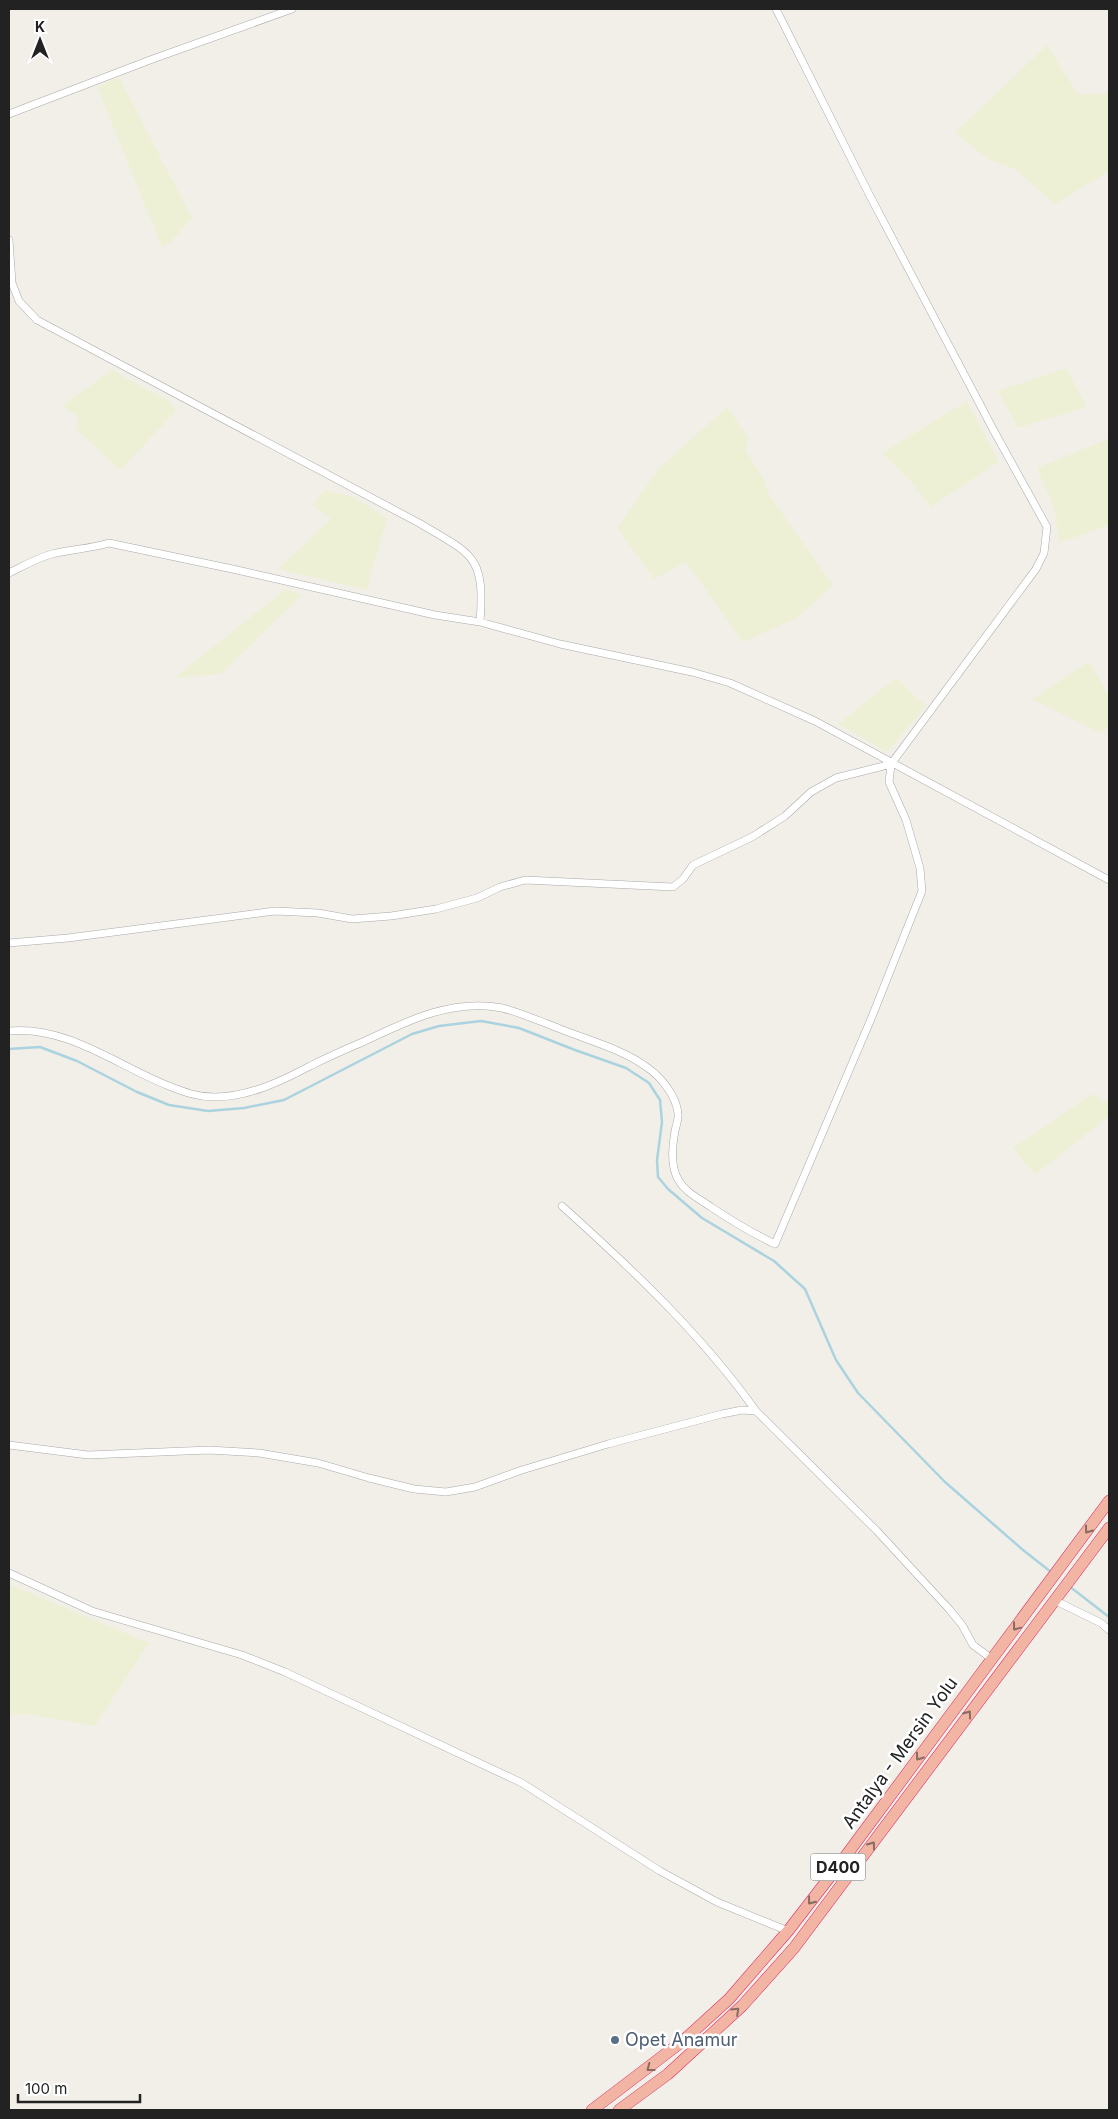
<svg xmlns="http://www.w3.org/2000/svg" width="1118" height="2119" viewBox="0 0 1118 2119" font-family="Inter,sans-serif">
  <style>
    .farmland { fill: #eef0d5 }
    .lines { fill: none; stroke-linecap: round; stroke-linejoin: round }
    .stream { stroke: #aad3df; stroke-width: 2.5 }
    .minor-casing { stroke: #a9a9a9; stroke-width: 8 }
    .trunk-casing { stroke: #dc2a67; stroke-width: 12 }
    .minor { stroke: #fff; stroke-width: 7 }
    .trunk { stroke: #f2b4a3; stroke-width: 11 }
    .oneway { stroke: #8a6b62 }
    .service-dot { fill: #5c6f8a; stroke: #fff; stroke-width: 2 }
    .labels { text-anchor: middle; stroke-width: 5; stroke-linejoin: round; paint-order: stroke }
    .shield { fill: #fff; stroke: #646464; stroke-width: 1 }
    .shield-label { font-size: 16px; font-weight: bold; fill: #222 }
    .street-label { font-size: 18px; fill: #222; stroke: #fff }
    .service-label { font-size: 18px; fill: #4e5e75; stroke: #fff; text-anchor: start }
  </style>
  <rect width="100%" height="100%" fill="#f2efe9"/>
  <!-- farmland -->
  <path class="farmland" d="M1047 45 1078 94H1109V171L1055 204 1015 169 990 160 955 133Z
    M119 77 192 218 170 243 162 247 97 87Z
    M1066 368 1087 407 1018 428 998 391Z
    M112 370 170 402 176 411 120 470 75 428 79 418 62 405Z
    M967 401 999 462 931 507 909 480 882 453Z
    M727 407 749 438 745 449 764 480 770 496 833 585 797 618 743 642 686 562 654 579 617 528 659 468Z
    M1108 439 1109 525 1059 543 1055 511 1037 468Z
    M325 490 353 497 388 519 381 538 367 590 278 569 331 519 312 505Z
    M286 589 302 595 221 674 174 678Z
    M1089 661 1109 697V727L1100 733 1032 699Z
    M896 678 926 706 887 752 838 724Z
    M1092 1094 1109 1104V1116L1035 1175 1013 1148Z
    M9 1584 149 1643 95 1726 26 1714 9 1715Z"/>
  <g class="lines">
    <!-- stream -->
    <path class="stream" d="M9 1049 40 1047 77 1061 137 1092 169 1105 208 1111 244 1108 284 1100 412 1034 439 1026 481 1021 519 1028 575 1050 626 1068 649 1083 660 1100 662 1122 657 1160 658 1177 668 1189 702 1218 774 1261 805 1289 836 1360 858 1393 945 1482 1023 1550 1051 1572
      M1069 1586 1109 1617"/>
    <!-- minor casing -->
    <g class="minor-casing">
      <path id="minor" d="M9 114 150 60 292 9
        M9 240 12 283 19 301 37 320 419 523C473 555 485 555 480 622
        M9 573C23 566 37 558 52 554 71 549 90 549 109 543L237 570 435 615 480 622 560 644 692 672 730 683 815 721 1109 880
        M9 943 68 938 275 911 318 913 352 919 391 916 436 909 477 898 500 887 525 880 673 887 683 879 693 865 752 837 785 816 811 792 836 778 891 764
        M9 1031C66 1025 118 1066 169 1086 184 1092 197 1097 214 1097 248 1097 280 1082 310 1066 328 1057 346 1049 365 1041 407 1021 453 998 502 1008 522 1013 544 1023 563 1030 591 1041 624 1050 648 1068 662 1078 676 1096 678 1113 679 1119 676 1125 675 1131 672 1147 670 1167 679 1181 686 1193 700 1199 711 1207 732 1221 752 1233 775 1244L871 1019 922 891 920 868 906 820 889 782 891 764 1036 569 1044 553 1047 527 994 431 870 196 776 9
        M562 1206C632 1269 701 1334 756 1411
        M9 1445 88 1455 209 1450 259 1453 318 1463 369 1478 414 1489 446 1492 475 1487 522 1470 608 1444 722 1414 742 1410 756 1411 877 1531 949 1609 962 1625 973 1645 992 1659
        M9 1573 92 1611 242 1655 285 1672 522 1783 660 1871 717 1902 788 1931
        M1054 1600 1101 1623 1109 1630"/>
    </g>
    <!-- trunk casing -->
    <g class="trunk-casing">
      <path id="trunk" d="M592 2110 684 2040 729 1999 788 1931 842 1861 1109 1501
        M619 2110 668 2074 742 2006 794 1948 1109 1528"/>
    </g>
    <!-- minor -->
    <use href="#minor" class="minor"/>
    <!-- trunk -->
    <use href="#trunk" class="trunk"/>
  </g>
  <!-- one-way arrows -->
  <defs><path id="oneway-chevron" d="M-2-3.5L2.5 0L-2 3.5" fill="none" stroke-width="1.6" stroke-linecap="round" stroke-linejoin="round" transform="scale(1.25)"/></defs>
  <g class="oneway">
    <use href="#oneway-chevron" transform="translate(1088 1530) rotate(126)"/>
    <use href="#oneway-chevron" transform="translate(1016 1627) rotate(127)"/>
    <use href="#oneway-chevron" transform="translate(968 1714) rotate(-54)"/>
    <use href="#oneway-chevron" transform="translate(919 1757) rotate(126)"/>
    <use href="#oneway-chevron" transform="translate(872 1845) rotate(-54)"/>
    <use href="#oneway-chevron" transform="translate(811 1901) rotate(128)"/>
    <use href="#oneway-chevron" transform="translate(736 2011) rotate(-43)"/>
    <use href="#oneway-chevron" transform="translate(650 2068) rotate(143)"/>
  </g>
  <!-- markers -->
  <circle class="service-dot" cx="615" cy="2040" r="5"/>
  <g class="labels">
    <!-- shield labels -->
    <rect class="shield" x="810.5" y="1853.5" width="55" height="27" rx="4"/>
    <g class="shield-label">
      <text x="838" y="1873">D400</text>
    </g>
    <!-- street labels -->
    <g class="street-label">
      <text transform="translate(900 1753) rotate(-54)" y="6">Antalya - Mersin Yolu</text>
    </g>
    <!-- service labels -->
    <g class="service-label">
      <text x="625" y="2046">Opet Anamur</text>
    </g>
  </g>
  <!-- border -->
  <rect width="1118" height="2119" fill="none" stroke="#222222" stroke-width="20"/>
  <!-- north arrow -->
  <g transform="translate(40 40)" stroke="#ffffff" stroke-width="4" paint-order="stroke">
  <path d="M0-4L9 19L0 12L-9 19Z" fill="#222222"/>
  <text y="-8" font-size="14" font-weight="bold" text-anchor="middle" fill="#222222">K</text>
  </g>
  <!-- scale -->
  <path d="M18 2094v8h122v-8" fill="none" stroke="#222222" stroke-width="2.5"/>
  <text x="25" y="2094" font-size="15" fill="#222222" stroke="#ffffff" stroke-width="4" paint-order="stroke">100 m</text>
</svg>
